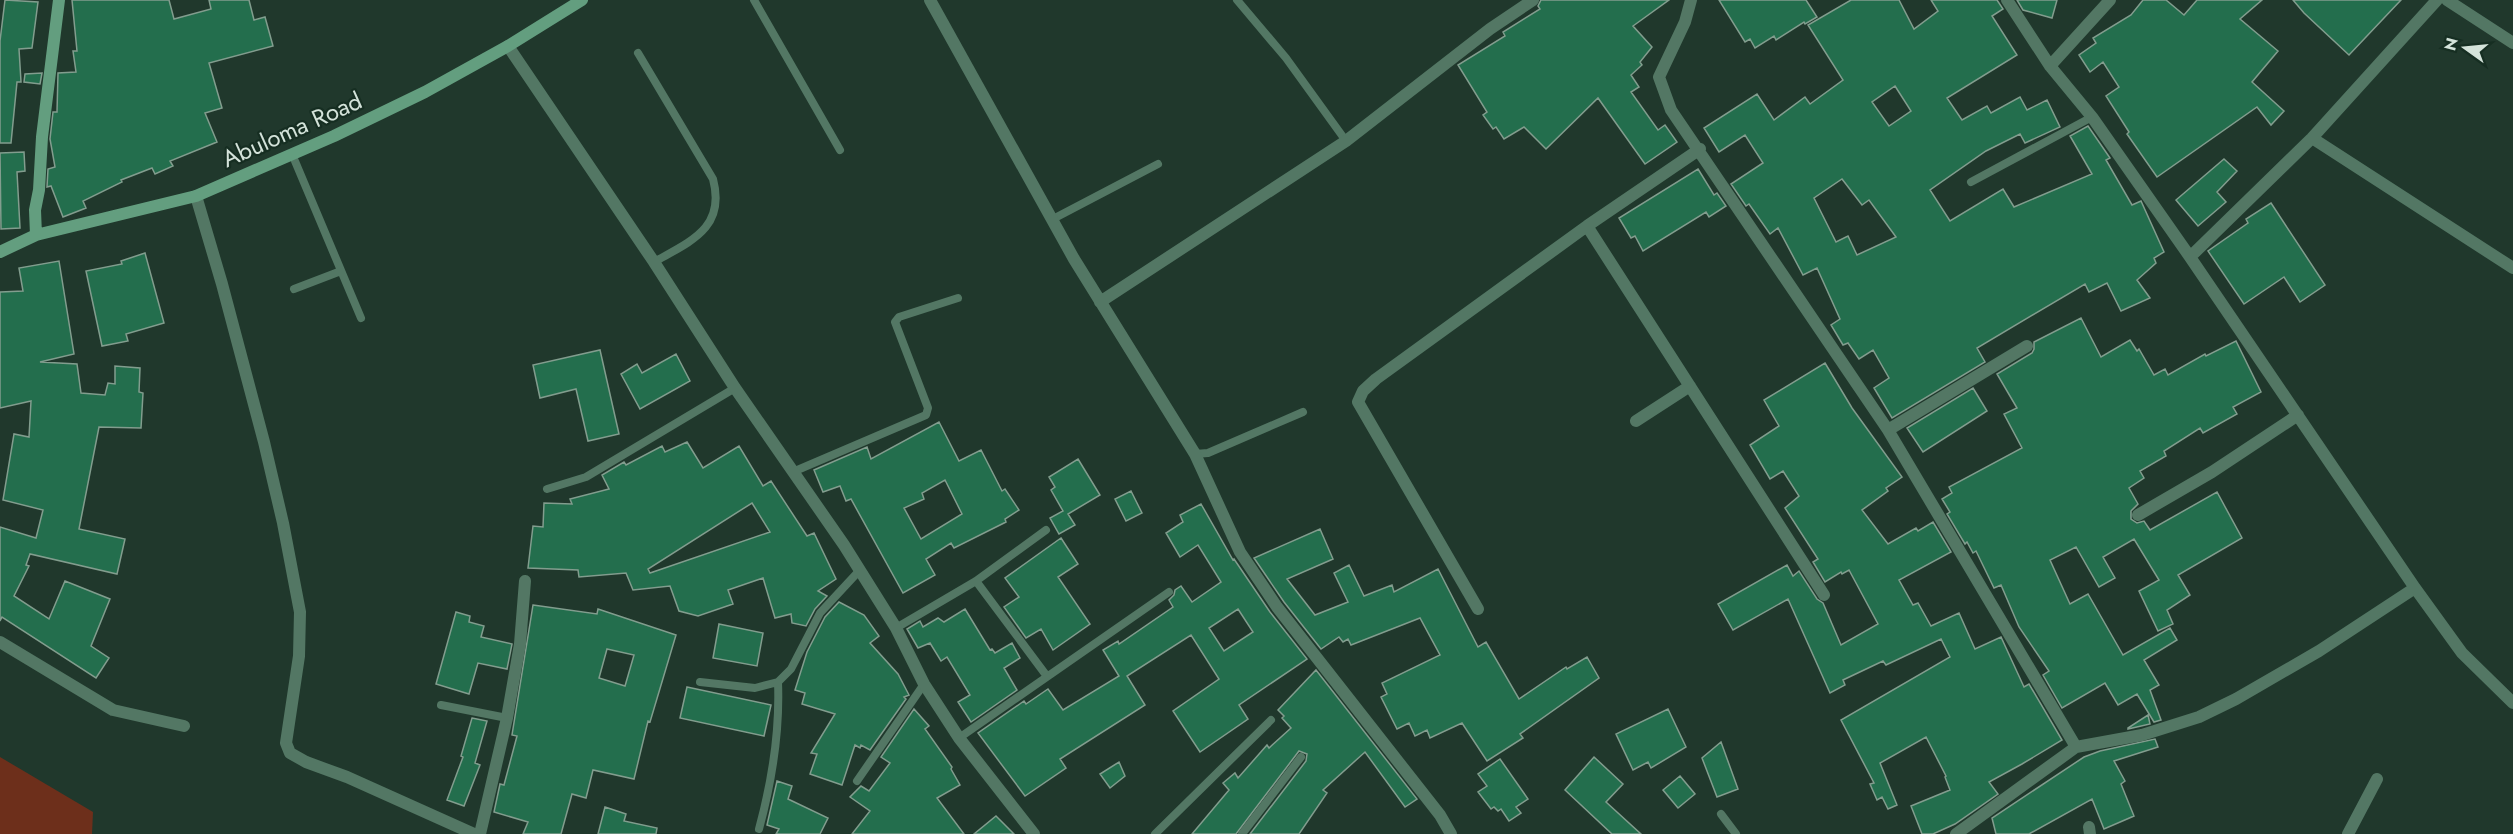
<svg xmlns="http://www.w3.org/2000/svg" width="2513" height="834" viewBox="0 0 2513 834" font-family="Jost,sans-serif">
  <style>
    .green { fill: #6d2f1b }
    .building { fill: #236e4d; stroke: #829d8e; stroke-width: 1.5; fill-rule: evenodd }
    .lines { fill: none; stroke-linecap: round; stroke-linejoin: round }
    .lane { stroke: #537764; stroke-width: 8 }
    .street { stroke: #537764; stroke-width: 12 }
    .secondary { stroke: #639e7f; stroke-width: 12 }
    .labels { text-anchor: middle; stroke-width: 4.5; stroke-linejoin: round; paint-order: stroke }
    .street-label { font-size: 24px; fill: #d4e3da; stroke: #162e22 }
  </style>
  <rect width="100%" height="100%" fill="#20382c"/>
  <!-- green -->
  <path class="green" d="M0 757 93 812 92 834H0Z"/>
  <!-- building -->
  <path class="building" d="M5 0 38 2 32 48 19 49 21 82H17L11 143H0V41Z
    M72 0H169L174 19 211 9 209 0H249L254 20 265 17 273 46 209 63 222 108 205 113 217 142 170 161 173 166 155 174 152 168 121 180 122 182 83 201 86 208 63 217 51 186 47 187 48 169 55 167 50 139 53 112H57L58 73 76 72 73 51H77Z
    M1541 0H1669L1633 26 1652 47 1640 62 1642 65 1631 75 1639 87 1631 92 1658 130 1665 125 1677 142 1645 164 1598 98 1546 149 1524 127 1504 139 1496 127 1493 129 1483 115 1487 112 1458 65 1505 36 1503 32 1540 9 1538 6Z
    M1719 0H1806L1817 17 1805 24 1804 22 1776 40 1774 36 1755 48 1750 39 1745 42Z
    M1851 0H1899L1914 29 1938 11 1931 0H1997L2003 9 1992 16 2017 55 1947 98 1962 120 1987 106 1991 113 2020 97 2027 110 2047 100 2060 127 2025 143 2020 134 1986 151 1930 190 1950 221 2003 189 2014 207 2092 174 2070 136 2088 126 2110 158 2106 160 2132 205 2141 201 2164 252 2154 258 2156 263 2137 280 2150 298 2121 311 2107 283 2089 292 2085 284 1977 348 1985 362 1892 418 1874 388 1889 378 1873 350 1859 359 1848 343 1843 345 1831 325 1840 319 1817 268 1803 275 1778 228 1770 234 1749 204 1746 206 1731 184 1763 163 1745 135 1719 152 1704 128 1757 94 1774 120 1805 97 1810 104 1843 80 1808 25ZM1895 86 1911 111 1889 126 1872 102ZM1842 179 1862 205 1869 200 1896 237 1857 255 1848 236 1836 242 1814 198Z
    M2017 0H2057L2052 18 2023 10Z
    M2143 0H2166L2184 15 2197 0H2262L2240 19 2278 51 2252 82 2284 111 2271 125 2257 107 2157 177 2127 134 2129 132 2106 96 2119 87 2103 62 2090 72 2079 55 2096 43 2093 38 2131 15Z
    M2293 0H2401L2349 55 2304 13Z
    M42 73 40 84 24 82 25 74Z
    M24 152 25 171 17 172 20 228 1 229 0 153Z
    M2224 159 2237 171 2217 192 2226 202 2198 226 2176 200Z
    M1698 169 1714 195 1717 193 1726 206 1709 217 1706 212 1643 251 1635 236 1631 238 1619 218Z
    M2271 203 2325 285 2300 302 2284 277 2244 304 2208 251 2248 223 2246 219Z
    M145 253 164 323 126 334 128 341 102 346 86 271 122 264 121 261Z
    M59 261 74 354 40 362 77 364 81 393 105 395 108 383 115 384V366L140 368 139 392 143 393 141 428 99 427 79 529 125 539 117 574 30 554 26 565 29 566 14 596 49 619 65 581 110 599 91 646 109 658 96 678 2 617 0 621V527L36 538 43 510 3 500 14 434 29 437 31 401 0 408V292L23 291 19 268Z
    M2081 318 2101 357 2130 340 2137 351 2139 349 2154 375 2165 369 2168 375 2205 354 2206 356 2236 341 2261 392 2233 407 2237 414 2203 433 2200 428 2164 451 2166 456 2140 471 2144 478 2129 488 2138 504 2131 511V519L2137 523 2144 521 2150 530 2217 492 2242 538 2178 575 2190 595 2167 610 2173 624 2158 631 2139 591 2159 580 2134 539 2103 557 2115 578 2099 587 2076 547 2050 560 2070 604 2088 594 2123 655 2170 628 2177 640 2144 660 2159 685 2150 690 2161 720 2154 722 2137 694 2118 705 2105 683 2062 708 2043 675 2049 671 2019 627 2001 585 1994 588 1976 551 1973 553 1967 542 1965 544 1947 514 1950 512 1942 499 1952 493 1949 487 2022 448 2004 414 2017 408 1997 374 2032 353 2034 349V342Z
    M600 350 619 434 588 441 576 389 540 398 533 365Z
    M676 354 690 381 640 409 621 374 637 364 642 373Z
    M1825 363 1852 408 1902 477 1886 488 1888 491 1862 510 1888 544 1916 528 1918 531 1933 522 1951 552 1899 580 1913 605 1918 603 1931 626 1959 613 1975 649 2001 637 2024 687 2029 684 2062 740 2022 764 1989 782 1998 794 1955 824 1933 834H1922L1911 806 1950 790 1945 777 1946 776 1926 737 1880 763 1897 805 1888 809 1882 797 1877 800 1870 784 1874 783 1841 720 1950 657 1941 639 1886 665 1883 661 1843 680 1845 685 1830 693 1788 599 1733 630 1718 604 1787 565 1793 576 1799 571 1817 599 1823 603 1841 645 1878 624 1849 570 1842 574 1841 572 1825 582 1813 562 1818 559 1785 508 1799 496 1783 471 1770 479 1750 445 1779 426 1764 400Z
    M1973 388 1987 411 1923 452 1907 428Z
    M939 422 959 461 981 450 1002 491 1005 489 1019 510 1005 519 1006 522 954 548 951 543 926 559 935 575 903 593 851 499 846 501 840 486 823 492 814 470 867 447 871 459ZM945 480 962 514 921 539 904 508 924 499 922 493Z
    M687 442 703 468 739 446 763 486 771 481 807 536 814 533 836 579 818 591 827 596 815 609 806 626 792 623 791 614 775 618 763 578 728 590 733 604 698 616 679 611 670 586 633 590 626 573 579 577 578 570 528 568 533 526 543 527 544 503 572 504 570 499 609 489 602 475 624 462 626 465 662 446 665 452ZM752 503 770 532 650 573 648 569Z
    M1078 459 1100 495 1068 514 1075 525 1059 534 1050 518 1063 511 1051 490 1055 487 1049 477Z
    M1131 491 1142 513 1126 521 1115 499Z
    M1201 504 1233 560 1234 559 1270 612 1307 659 1239 705 1248 719 1200 752 1173 711 1219 679 1191 635 1127 676 1145 705 1060 759 1066 768 1025 796 978 733 1024 701 1026 704 1048 689 1063 710 1119 676 1103 650 1118 641 1119 644 1173 607 1169 600 1174 595 1175 590 1181 586 1192 602 1221 582 1198 545 1180 557 1166 533 1183 522 1180 515ZM1238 609 1253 632 1224 651 1209 628Z
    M1320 529 1333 559 1287 579 1315 615 1348 602 1334 573 1349 565 1364 596 1392 585 1394 592 1438 569 1478 647 1486 642 1519 699 1566 667 1567 669 1587 657 1599 678 1520 734 1523 738 1487 761 1462 723 1430 738 1427 730 1415 736 1409 723 1397 729 1381 697 1387 694 1382 683 1440 655 1420 618 1351 645 1348 639 1343 642 1339 637 1321 649 1284 602 1254 558Z
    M1061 538 1078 564 1058 577 1090 624 1053 650 1041 629 1026 638 1004 607 1019 597 1005 578Z
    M839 602 864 615 879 636 870 643 898 674 909 695 904 697 906 699 870 750 861 745 860 748 855 745 842 785 810 774 817 754 811 753 835 714 802 704 805 693 795 690 807 652 825 617Z
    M533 605 597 614 598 609 676 635 650 722 648 721 634 779 593 770 586 798 572 794 561 834H523L528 822 494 812 500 784 504 785 517 736 512 735ZM607 649 634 655 625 686 599 678Z
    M965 609 990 650 992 649 995 653 1012 643 1020 658 1004 668 1017 690 971 722 958 702 970 695 947 657 941 661 930 643 918 648 907 629 920 621 923 627 938 618 944 622Z
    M456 612 470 616 469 622 484 626 481 637 512 644 507 669 478 663 469 694 436 684Z
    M719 624 763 633 757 666 713 658Z
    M1316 670 1417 799 1405 807 1365 752 1323 790 1327 793 1299 834H1250L1306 761 1307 754 1299 751 1236 834H1192L1229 790 1223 783 1235 773 1238 778 1267 745 1269 748 1291 728 1282 718 1284 716 1278 710Z
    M687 687 771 705 764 736 680 718Z
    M914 709 929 726 925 729 952 767 951 769 960 785 937 798 964 834H852L870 811 850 797 861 786 869 791 890 763 881 757Z
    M1668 709 1686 747 1651 768 1648 762 1633 770 1616 734Z
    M2148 715 2150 724 2128 729V728Z
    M472 718 487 721 475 763 480 765 464 806 447 800 463 757 461 756Z
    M2155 739 2158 747 2114 761 2125 781 2121 784 2134 816 2104 829 2092 799 2029 834H1996L1992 818 2084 757 2100 751Z
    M1721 742 1738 789 1717 797 1702 758Z
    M1594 757 1623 784 1606 802 1641 834H1612L1565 790Z
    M1500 759 1528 799 1516 807 1521 813 1509 821 1501 809 1498 811 1494 807 1491 809 1478 792 1487 786 1478 774Z
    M1119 762 1125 776 1110 788 1100 774Z
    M1680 776 1695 794 1678 808 1663 790Z
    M777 781 792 786 788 799 828 818 820 834H776L779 829 767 825Z
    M605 807 626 814 624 821 657 828 656 834H598Z
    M996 816 1014 834H974Z"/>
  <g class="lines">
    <!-- lane -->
    <path class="lane" d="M754 0 840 150
      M1237 0 1286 58 1346 141
      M638 53 713 179C726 228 691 241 654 262
      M292 154 361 318
      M1971 182 2092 117
      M1051 220 1158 164
      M294 289 341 271
      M1195 454 1208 453 1303 412
      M795 471 926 415 928 408 895 322 899 317 958 298
      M547 489 586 477 735 388
      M976 581 1046 675
      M896 628 976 581 1046 530
      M700 682 755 688 778 682 791 669 820 613 859 571
      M441 705 507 718
      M959 738 1169 592
      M857 781 924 684
      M1721 814 1736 834
      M759 829C772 781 780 732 778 682
      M1155 834 1271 720
      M1242 834 1301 757"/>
    <!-- street -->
    <path class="street" d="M930 0 1074 259 1195 454 1240 552 1277 607 1440 815 1451 834
      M1691 0 1685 22 1659 77 1671 110 1888 430 2076 747
      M2007 0 2050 66 2092 117 2190 257 2415 588 2462 653 2513 703
      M2447 0 2513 43
      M508 46 654 262 735 388 844 545 896 628 924 684 959 738 1034 834
      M2050 66 2110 0
      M2312 138 2513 268
      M196 196 222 284 264 442 283 523 300 612 299 656 286 743 290 753 306 762 347 777 474 834
      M1587 226 1824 595
      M2190 257 2312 138 2437 0
      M1100 302 1346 141 1490 29 1533 0
      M1636 421 1690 386
      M1888 430 2027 346
      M2138 515 2212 472 2298 415
      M1478 609 1358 402 1363 391 1376 379 1587 226 1700 149
      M0 642 113 710 184 726
      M2089 827 2090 834
      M480 834 507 718 520 644 525 581
      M1956 834 2076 747 2142 735 2199 717 2236 699 2319 651 2415 588
      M2348 834 2377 779"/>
    <!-- secondary -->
    <path class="secondary" d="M36 235 35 210 39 190 42 137 59 0
      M0 252 36 235 196 196 334 136 425 92 508 46 582 0"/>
  </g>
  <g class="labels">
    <!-- street labels -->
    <g class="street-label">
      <text transform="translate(292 130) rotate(-24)" y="8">Abuloma Road</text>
    </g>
  </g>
  <!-- north arrow -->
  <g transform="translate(2465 48) rotate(285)" stroke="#162e22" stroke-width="4.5" paint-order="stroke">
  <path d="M0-4.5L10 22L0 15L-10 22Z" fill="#d4e3da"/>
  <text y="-9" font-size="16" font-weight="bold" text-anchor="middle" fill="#d4e3da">N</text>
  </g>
</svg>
